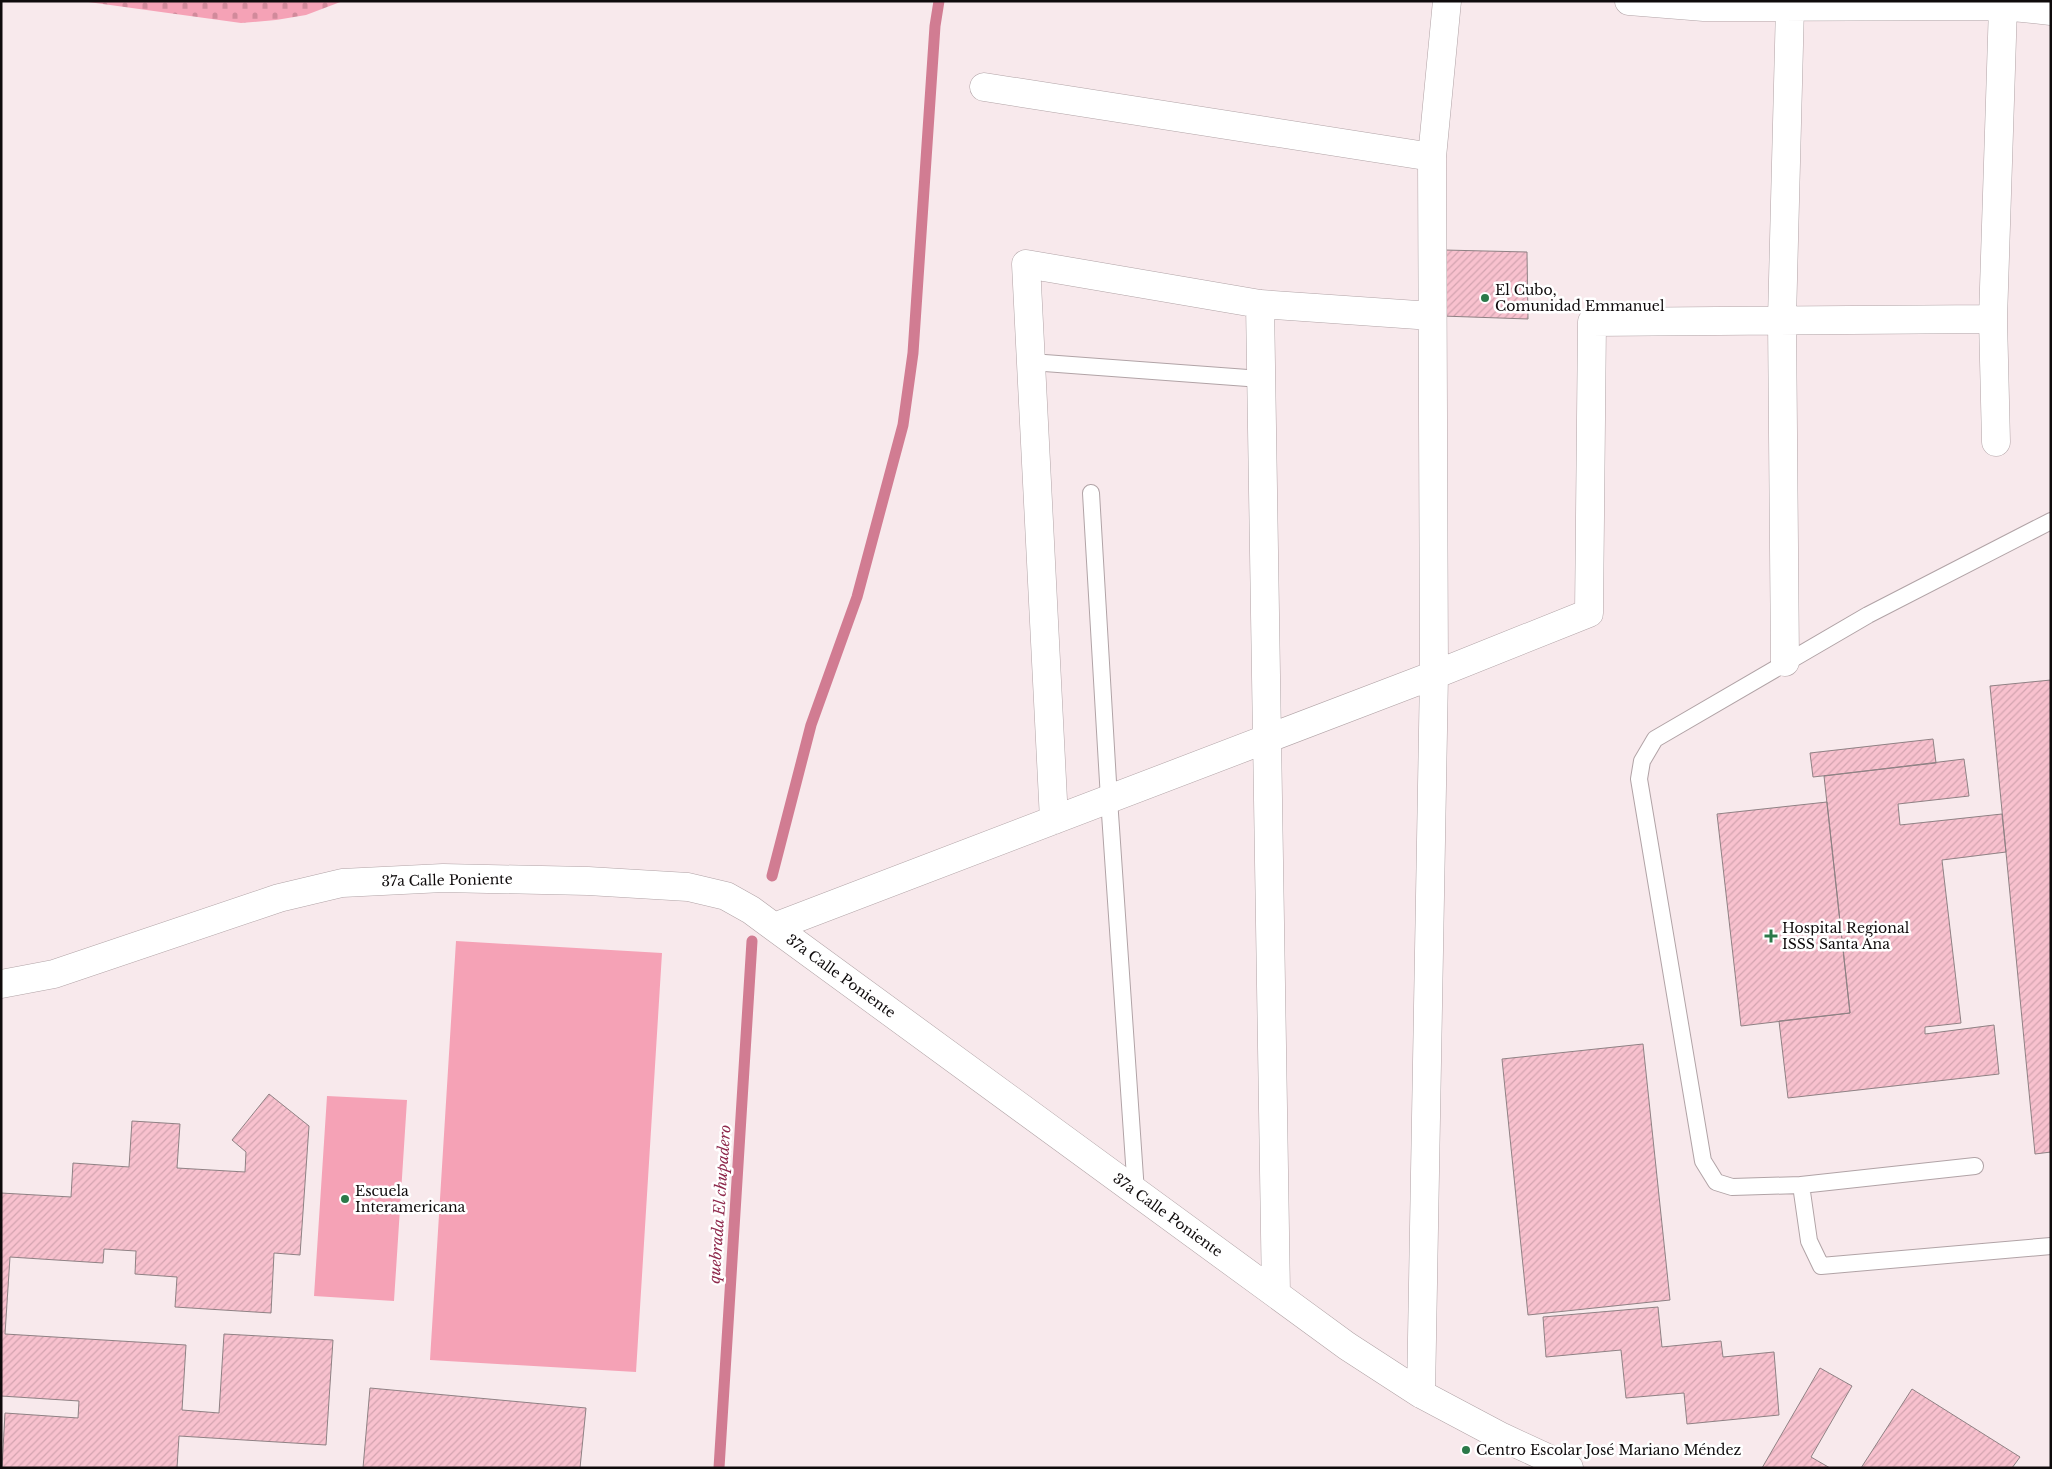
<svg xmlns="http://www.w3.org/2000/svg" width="2052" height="1469" viewBox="0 0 2052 1469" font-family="'Libre Baskerville',serif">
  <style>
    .cemetery { fill: url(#cemetery-stones) }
    .garden { fill: #f5a2b6 }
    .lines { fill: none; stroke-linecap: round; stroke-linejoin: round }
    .stream { stroke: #d17c92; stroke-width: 11 }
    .building { fill: url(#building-hatch); stroke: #8f8184 }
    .lane-casing { stroke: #b1a3a6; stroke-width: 18 }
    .street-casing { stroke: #b1a3a6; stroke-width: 29 }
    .lane { stroke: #fff; stroke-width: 16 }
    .street { stroke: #fff; stroke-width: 28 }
    .poi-dot { fill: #2b7949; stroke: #fff; stroke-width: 2 }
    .labels { text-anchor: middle; stroke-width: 5; stroke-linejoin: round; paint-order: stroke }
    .poi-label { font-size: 14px; fill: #0f0b0c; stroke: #fff; text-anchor: start }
    .street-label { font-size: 14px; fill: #0f0b0c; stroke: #fff }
    .water-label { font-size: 15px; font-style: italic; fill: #8f2a4d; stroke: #fff }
  </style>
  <defs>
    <pattern id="cemetery-stones" width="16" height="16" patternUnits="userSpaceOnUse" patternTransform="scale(1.25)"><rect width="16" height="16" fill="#f5a2b6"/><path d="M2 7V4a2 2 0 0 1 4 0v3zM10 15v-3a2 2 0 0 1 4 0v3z" fill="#d18a9b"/></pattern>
    <pattern id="building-hatch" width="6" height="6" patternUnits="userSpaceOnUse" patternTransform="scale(1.25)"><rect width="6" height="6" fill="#f8c1ce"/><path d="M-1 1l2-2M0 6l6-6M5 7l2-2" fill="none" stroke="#d3a4b0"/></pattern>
  </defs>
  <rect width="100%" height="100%" fill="#f8e9ec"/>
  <!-- cemetery -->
  <path class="cemetery" d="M81 1H343L306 15 276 20 241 23Z"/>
  <!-- garden -->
  <path class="garden" d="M456 941 662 953 636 1372 430 1360Z
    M327 1096 407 1100 394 1301 314 1296Z"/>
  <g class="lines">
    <!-- stream -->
    <path class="stream" d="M772 876 811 725 857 597 903 425 913 353 935 26 939 1
      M719 1468 752 941"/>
  </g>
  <!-- building -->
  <path class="building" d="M1444 250 1527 252 1528 319 1442 316Z
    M2051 680V1152L2035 1154 1990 686Z
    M1933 739 1936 763 1813 777 1810 753Z
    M1964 759 1969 796 1898 804 1900 825 2002 814 2006 852 1942 860 1961 1023 1925 1027V1034L1994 1025 1999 1074 1788 1098 1779 1021 1850 1013 1824 776Z
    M1827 802 1850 1013 1741 1026 1717 814Z
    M1643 1044 1670 1300 1528 1315 1502 1059Z
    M269 1094 309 1126 300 1255 274 1253 271 1313 175 1307 177 1277 135 1274 136 1251 104 1249 103 1263 10 1257 5 1334 186 1345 182 1410 219 1413 224 1334 333 1340 326 1445 179 1436 177 1468H2L5 1413 78 1418 79 1401 1 1396V1193L71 1197 73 1163 129 1167 132 1121 180 1124 177 1168 245 1172 246 1152 232 1140Z
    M1658 1307 1662 1347 1721 1341 1723 1357 1774 1352 1779 1415 1687 1424 1684 1393 1626 1398 1621 1350 1546 1357 1543 1317Z
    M1820 1368 1852 1386 1811 1457 1830 1468H1762Z
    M370 1388 586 1408 580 1468H363Z
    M1912 1389 2020 1457 2012 1468H1861Z"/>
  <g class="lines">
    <!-- lane casing -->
    <g class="lane-casing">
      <path id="lane" d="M1031 362 1261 379
        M1091 493 1109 799 1136 1192
        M1975 1166 1801 1185 1732 1187 1716 1182 1703 1161 1639 779 1642 761 1655 739 1868 615 2051 521
        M1801 1185 1809 1241 1821 1266 2051 1246"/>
    </g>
    <!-- street casing -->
    <g class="street-casing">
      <path id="street" d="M1629 1 1704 7 2003 6 2051 11
        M984 87 1432 157
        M1260 304 1276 1294
        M1993 319 1996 442
        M1785 662 1782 319 1790 6
        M1054 820 1026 264 1260 304 1432 316
        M774 927 1434 675 1589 613 1592 322 1993 319 2003 6
        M1 984 54 974 279 898 342 883 443 878 588 881 688 887 726 896 751 910 774 927 1347 1346 1421 1394 1502 1437 1569 1468
        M1421 1394 1434 675 1432 157 1447 1"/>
    </g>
    <!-- lane -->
    <use href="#lane" class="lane"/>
    <!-- street -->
    <use href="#street" class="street"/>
  </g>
  <!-- markers -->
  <g class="poi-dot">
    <circle cx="1485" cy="298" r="5"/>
    <path d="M1768.5 928.5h5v5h5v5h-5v5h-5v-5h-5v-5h5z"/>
    <circle cx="345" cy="1199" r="5"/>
    <circle cx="1466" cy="1450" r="5"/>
  </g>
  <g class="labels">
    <!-- poi labels -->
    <g class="poi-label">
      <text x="1495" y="295">El Cubo,<tspan x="1495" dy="16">Comunidad Emmanuel</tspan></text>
      <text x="1782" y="933">Hospital Regional<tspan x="1782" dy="16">ISSS Santa Ana</tspan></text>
      <text x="355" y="1196">Escuela<tspan x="355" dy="16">Interamericana</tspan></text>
      <text x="1476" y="1455">Centro Escolar José Mariano Méndez</text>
    </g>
    <!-- street labels -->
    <g class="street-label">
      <text transform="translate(447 880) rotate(-1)" y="5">37a Calle Poniente</text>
      <text transform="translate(841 976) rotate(36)" y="5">37a Calle Poniente</text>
      <text transform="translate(1168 1215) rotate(36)" y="5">37a Calle Poniente</text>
    </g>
    <!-- water labels -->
    <g class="water-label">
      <text transform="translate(720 1204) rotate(-86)" y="5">quebrada El chupadero</text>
    </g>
  </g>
  <!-- border -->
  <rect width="2052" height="1469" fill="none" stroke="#0f0b0c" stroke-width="5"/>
</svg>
